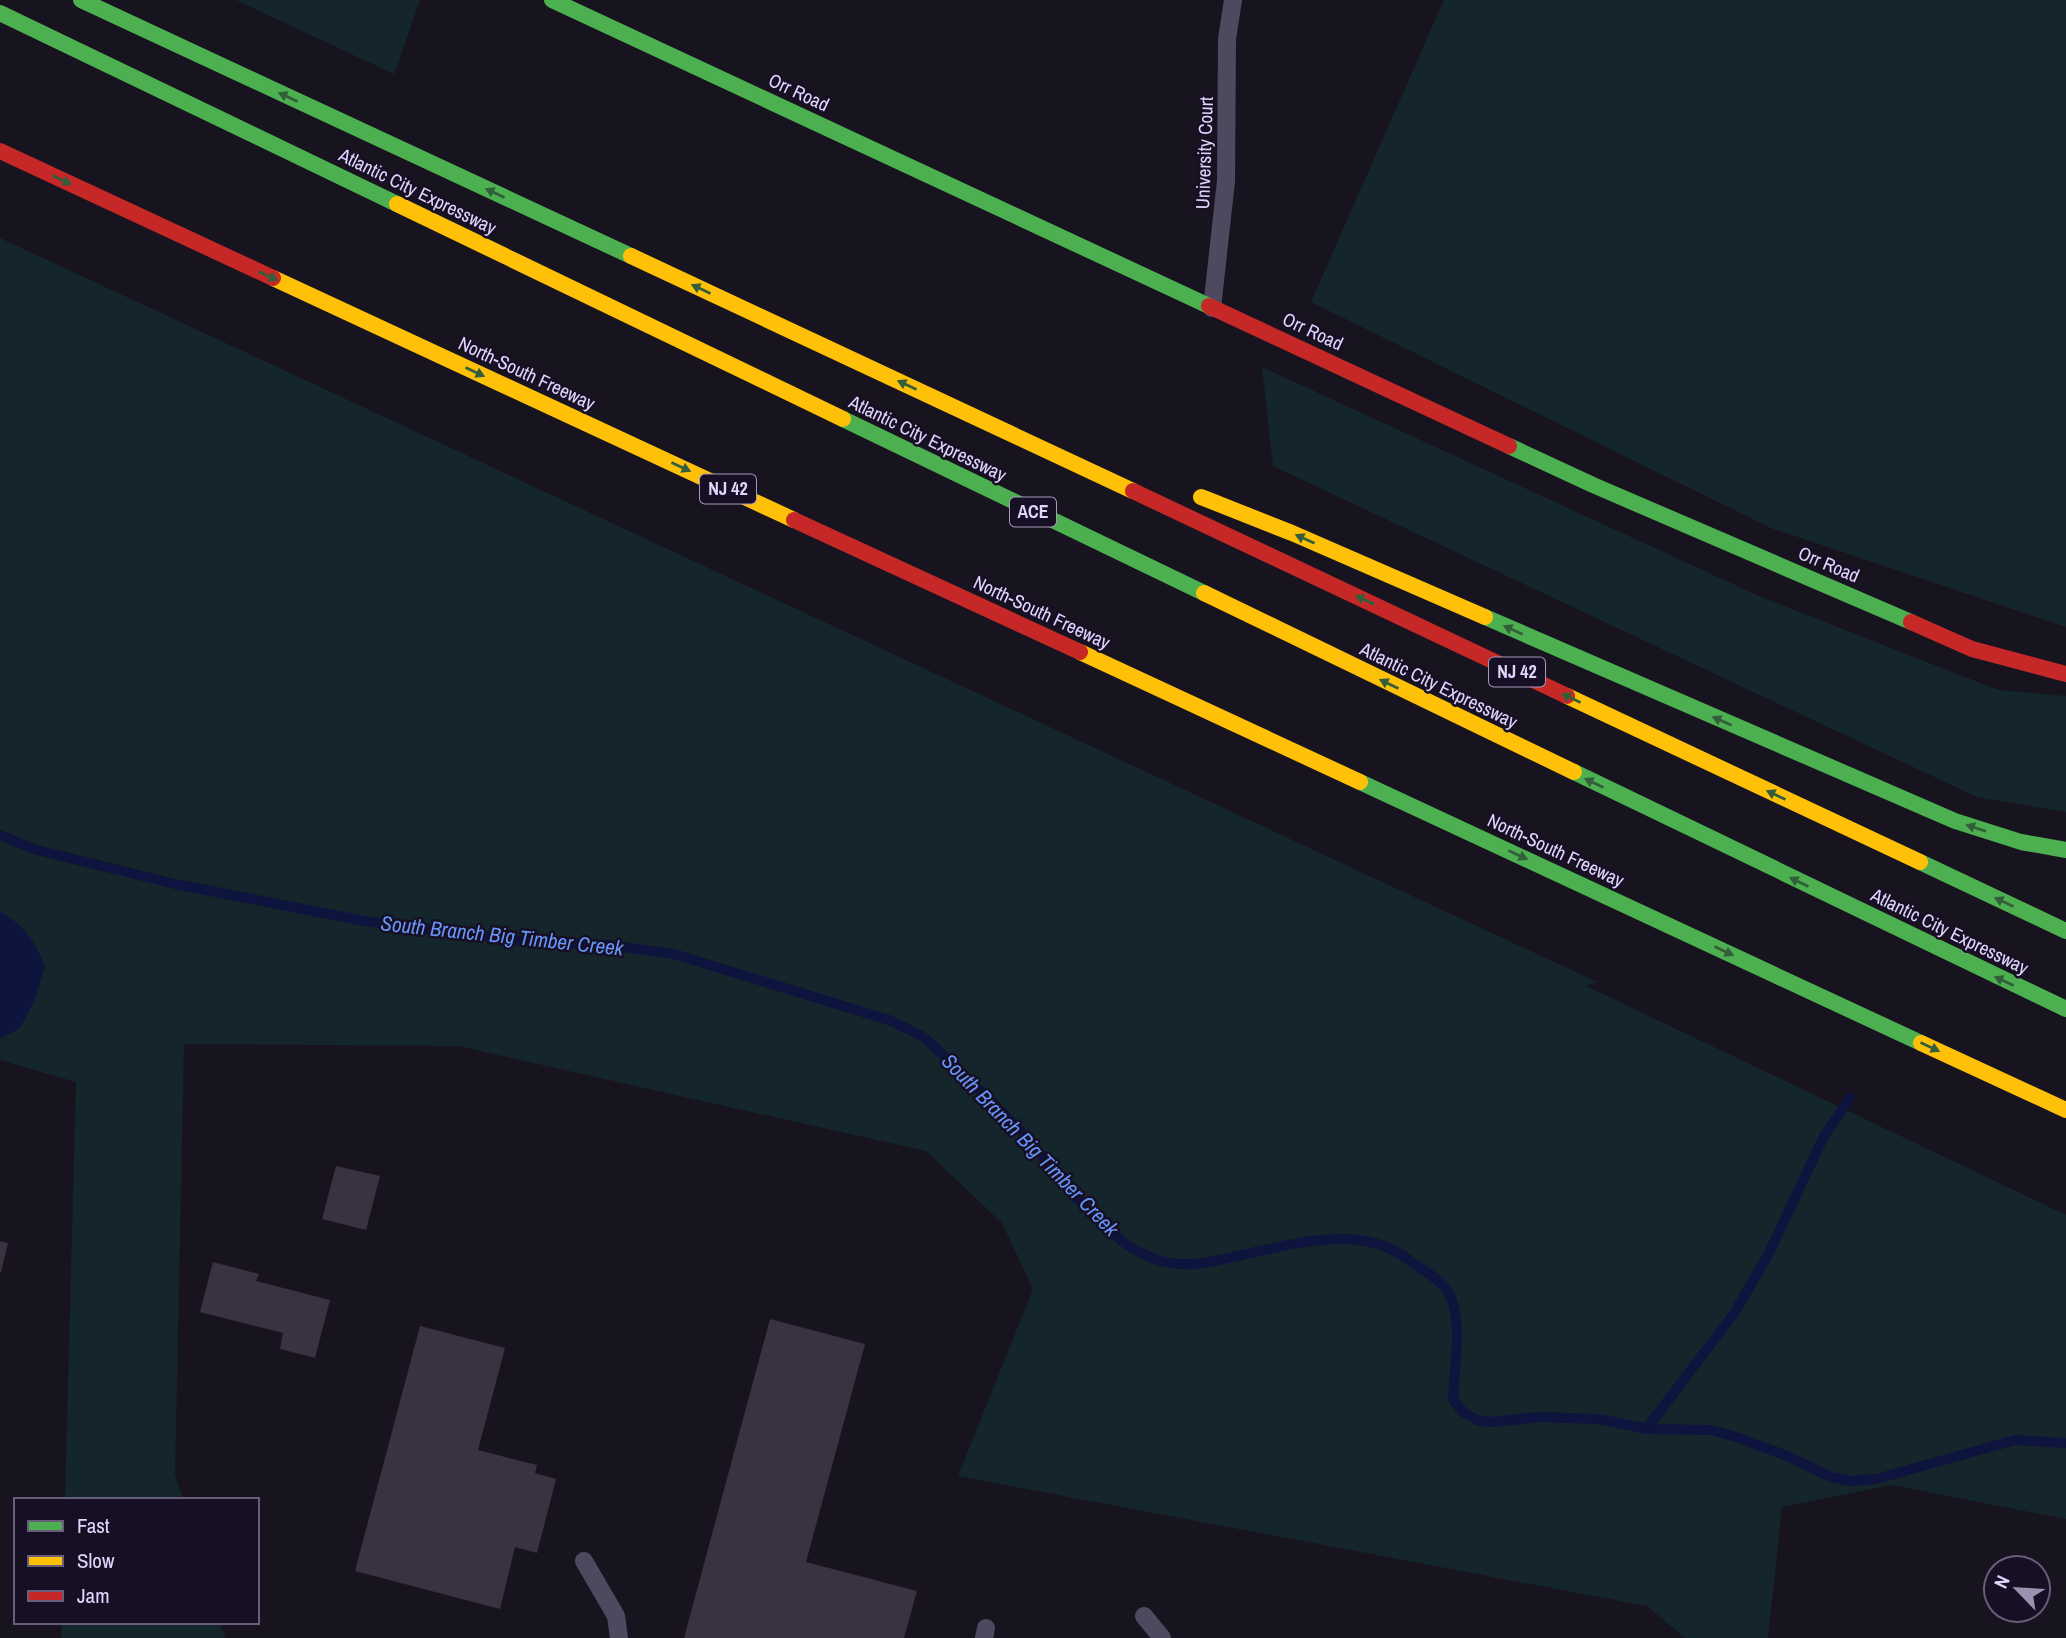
<svg xmlns="http://www.w3.org/2000/svg" width="2066" height="1638" viewBox="0 0 2066 1638" font-family="'Archivo Narrow',sans-serif">
  <style>
    .green { fill: #14262c }
    .water { fill: #0d143e }
    .lines { fill: none; stroke-linecap: round; stroke-linejoin: round }
    .stream { stroke: #0d143e; stroke-width: 10 }
    .building { fill: #383241 }
    .lane { stroke: #4f4960; stroke-width: 18 }
    .fast { stroke: #4caf50; stroke-width: 16 }
    .slow { stroke: #ffc107; stroke-width: 16 }
    .jam { stroke: #c62828; stroke-width: 16 }
    .oneway { fill: #325f3a }
    .labels { text-anchor: middle; stroke-width: 5; stroke-linejoin: round; paint-order: stroke }
    .shield { fill: #170f24; stroke: #a599bc; stroke-width: 2 }
    .shield-label { font-size: 18px; font-weight: bold; fill: #e2d4fd }
    .street-label { font-size: 19px; fill: #e2d4fd; stroke: #170f24 }
    .water-label { font-size: 21px; font-style: italic; fill: #6696f9; stroke: #170f24 }
  </style>
  <rect width="100%" height="100%" fill="#18141f"/>
  <!-- green -->
  <path class="green" d="M236 0H420L394 74Z
    M1444 0H2066V627L1771 528 1311 302Z
    M0 238 1597 982 1586 986 2066 1215V1519L1892 1485 1782 1507 1768 1638H1685L1647 1606 958 1476 1033 1289 1002 1223 926 1151 458 1046 184 1044 175 1474 183 1500H65L76 1082 0 1060Z
    M1262 367 1761 597 1998 690 2066 696V812L1977 797 1273 466Z
    M62 1622H220L225 1638H61Z"/>
  <!-- water -->
  <path class="water" d="M0 911C25 927 34 939 45 966L35 1000 20 1028 0 1039Z"/>
  <g class="lines">
    <!-- stream -->
    <path class="stream" d="M0 835 33 849 175 884 364 921 531 942 608 945 674 954 889 1020 922 1036 936 1048C965 1077 996 1104 1023 1134 1060 1174 1097 1233 1147 1256 1181 1272 1216 1261 1251 1253 1301 1242 1364 1225 1409 1260 1421 1269 1439 1278 1447 1290 1464 1315 1454 1369 1453 1399L1463 1412 1477 1420 1491 1422 1539 1417 1598 1419 1648 1429 1711 1430 1740 1438 1787 1456 1831 1477 1851 1481 1876 1479 2015 1440 2066 1443
      M1647 1428 1735 1312 1769 1253 1823 1138 1850 1098"/>
  </g>
  <!-- building -->
  <path class="building" d="M336 1166 380 1176 366 1230 322 1219Z
    M0 1241 8 1243 1 1272H0Z
    M213 1262 259 1274 256 1281 330 1300 315 1358 280 1349 283 1333 200 1312Z
    M770 1319 865 1344 806 1562 917 1591 904 1638H684Z
    M420 1326 505 1348 478 1450 537 1465 535 1473 556 1479 537 1553 515 1547 500 1609 355 1571Z"/>
  <g class="lines">
    <!-- lane -->
    <path class="lane" d="M1212 308 1226 181 1227 39 1233 0
      M584 1561 616 1616 619 1638
      M1144 1616 1162 1638
      M984 1638 986 1628"/>
    <!-- fast -->
    <path class="fast" d="M81 0 631 256
      M552 0 1209 306
      M0 13 397 204
      M843 419 1204 593
      M1509 446 1593 485 1911 622
      M1485 617 1955 821 2021 842 2066 850
      M1574 772 2066 1009
      M1360 782 1921 1043
      M1920 862 2066 931"/>
    <!-- slow -->
    <path class="slow" d="M397 204 843 419
      M631 256 1133 491
      M273 278 794 520
      M1201 497 1292 533 1485 617
      M1204 593 1574 772
      M1080 652 1360 782
      M1567 696 1920 862
      M1921 1043 2066 1110"/>
    <!-- jam -->
    <path class="jam" d="M0 151 273 278
      M1209 306 1509 446
      M1133 491 1567 696
      M794 520 1080 652
      M1911 622 1972 649 2066 674"/>
  </g>
  <!-- one-way arrows -->
  <defs><path id="oneway-solid" d="M-6-.8H1V-3.2L6.5 0L1 3.2V.8H-6Z" transform="scale(1.75)"/></defs>
  <g class="oneway">
    <use href="#oneway-solid" transform="translate(288 97) rotate(-155)"/>
    <use href="#oneway-solid" transform="translate(62 180) rotate(25)"/>
    <use href="#oneway-solid" transform="translate(495 193) rotate(-155)"/>
    <use href="#oneway-solid" transform="translate(268 276) rotate(25)"/>
    <use href="#oneway-solid" transform="translate(701 289) rotate(-155)"/>
    <use href="#oneway-solid" transform="translate(475 372) rotate(25)"/>
    <use href="#oneway-solid" transform="translate(907 385) rotate(-155)"/>
    <use href="#oneway-solid" transform="translate(681 467) rotate(25)"/>
    <use href="#oneway-solid" transform="translate(1305 539) rotate(-156)"/>
    <use href="#oneway-solid" transform="translate(1365 600) rotate(-155)"/>
    <use href="#oneway-solid" transform="translate(1513 630) rotate(-156)"/>
    <use href="#oneway-solid" transform="translate(1389 684) rotate(-154)"/>
    <use href="#oneway-solid" transform="translate(1571 698) rotate(-155)"/>
    <use href="#oneway-solid" transform="translate(1722 721) rotate(-156)"/>
    <use href="#oneway-solid" transform="translate(1594 783) rotate(-154)"/>
    <use href="#oneway-solid" transform="translate(1776 795) rotate(-155)"/>
    <use href="#oneway-solid" transform="translate(1976 828) rotate(-162)"/>
    <use href="#oneway-solid" transform="translate(1518 855) rotate(25)"/>
    <use href="#oneway-solid" transform="translate(1799 882) rotate(-154)"/>
    <use href="#oneway-solid" transform="translate(2004 902) rotate(-155)"/>
    <use href="#oneway-solid" transform="translate(1724 951) rotate(25)"/>
    <use href="#oneway-solid" transform="translate(2004 981) rotate(-155)"/>
    <use href="#oneway-solid" transform="translate(1930 1047) rotate(25)"/>
  </g>
  <g class="labels">
    <!-- shield labels -->
    <g class="shield">
      <rect x="700" y="474.5" width="56" height="29" rx="5"/>
      <rect x="1010" y="497.5" width="46" height="29" rx="5"/>
      <rect x="1489" y="657.5" width="56" height="29" rx="5"/>
    </g>
    <g class="shield-label">
      <text x="728" y="495">NJ 42</text>
      <text x="1033" y="518">ACE</text>
      <text x="1517" y="678">NJ 42</text>
    </g>
    <!-- street labels -->
    <g class="street-label">
      <text transform="translate(799 92) rotate(25)" y="7">Orr Road</text>
      <text transform="translate(1204 153) rotate(-88)" y="7">University Court</text>
      <text transform="translate(418 191) rotate(26)" y="7">Atlantic City Expressway</text>
      <text transform="translate(1313 331) rotate(25)" y="7">Orr Road</text>
      <text transform="translate(527 373) rotate(25)" y="7">North-South Freeway</text>
      <text transform="translate(928 438) rotate(26)" y="7">Atlantic City Expressway</text>
      <text transform="translate(1829 564) rotate(23)" y="7">Orr Road</text>
      <text transform="translate(1042 612) rotate(25)" y="7">North-South Freeway</text>
      <text transform="translate(1439 685) rotate(26)" y="7">Atlantic City Expressway</text>
      <text transform="translate(1556 850) rotate(25)" y="7">North-South Freeway</text>
      <text transform="translate(1950 931) rotate(26)" y="7">Atlantic City Expressway</text>
    </g>
    <!-- water labels -->
    <g class="water-label">
      <text transform="translate(502 936) rotate(6)" y="7">South Branch Big Timber Creek</text>
      <text transform="translate(1030 1145) rotate(46)" y="7">South Branch Big Timber Creek</text>
    </g>
  </g>
  <!-- legend -->
  <rect x="14" y="1498" width="245" height="126" fill="#170f24" stroke="#685e7b" stroke-width="2"/>
  <rect x="28" y="1521" width="35" height="10" fill="#4caf50" stroke="#685e7b" stroke-width="2"/>
  <text x="77" y="1533" font-size="21" fill="#e2d4fd">Fast</text>
  <rect x="28" y="1556" width="35" height="10" fill="#ffc107" stroke="#685e7b" stroke-width="2"/>
  <text x="77" y="1568" font-size="21" fill="#e2d4fd">Slow</text>
  <rect x="28" y="1591" width="35" height="10" fill="#c62828" stroke="#685e7b" stroke-width="2"/>
  <text x="77" y="1603" font-size="21" fill="#e2d4fd">Jam</text>
  <!-- north arrow -->
  <g transform="translate(2017 1589) rotate(295)"><circle r="33" fill="#170f24" stroke="#685e7b" stroke-width="2"/>
  <path d="M0-5L12 26L0 18L-12 26Z" fill="#9b91af"/>
  <text y="-10" font-size="19" font-weight="bold" text-anchor="middle" fill="#e2d4fd">N</text>
  </g>
</svg>
